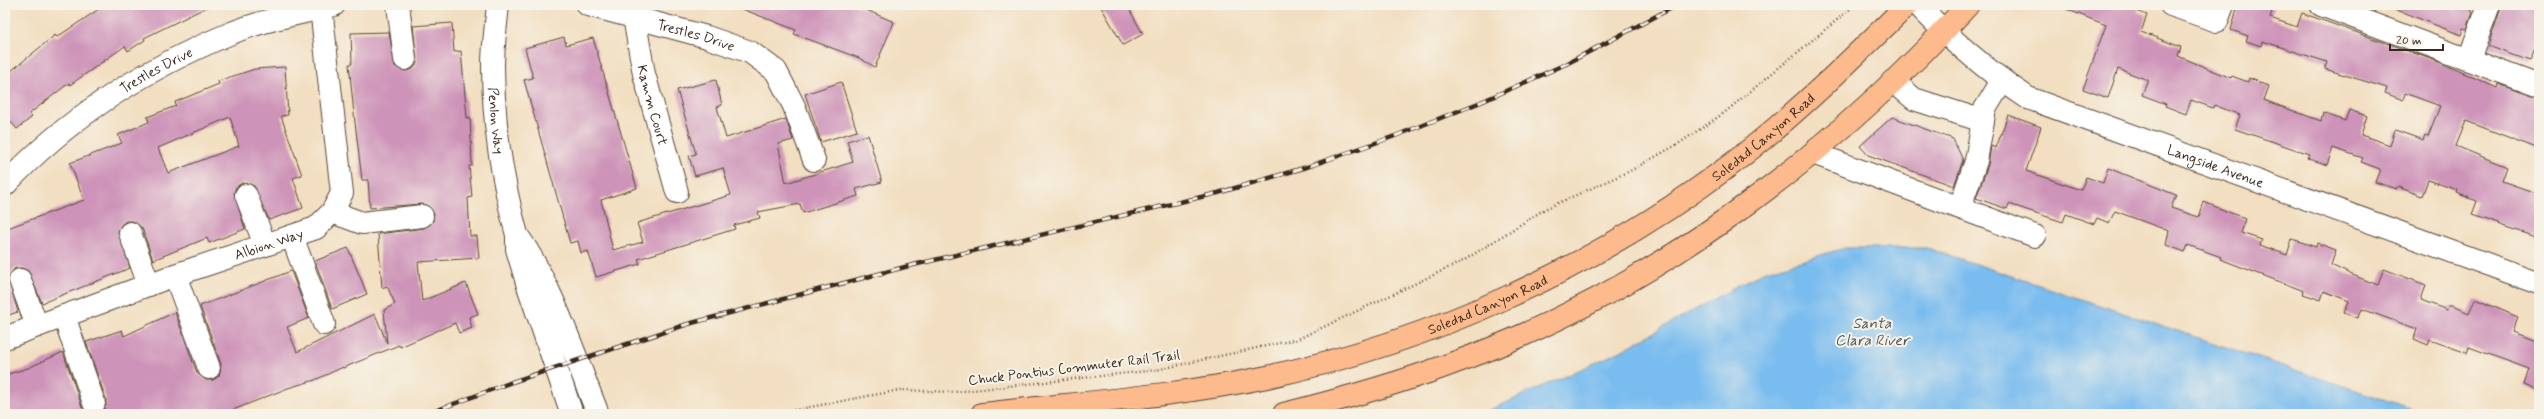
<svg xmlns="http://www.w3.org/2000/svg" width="2544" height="419" viewBox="0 0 2544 419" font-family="Mynerve,sans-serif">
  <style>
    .water { fill: #79bcef; stroke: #5a7386 }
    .building { fill: #cd93b8; fill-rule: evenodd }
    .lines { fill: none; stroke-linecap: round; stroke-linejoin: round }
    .minor-casing { stroke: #564536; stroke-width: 24 }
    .major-casing { stroke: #564536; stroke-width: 24 }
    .path { stroke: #564536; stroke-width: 2.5; stroke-dasharray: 1 3; stroke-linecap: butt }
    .minor { stroke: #fff; stroke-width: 22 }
    .major { stroke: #fcba8d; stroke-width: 22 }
    .rail-casing { stroke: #3b2a1e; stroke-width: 4.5 }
    .rail { stroke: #f7f3e8; stroke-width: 3; stroke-dasharray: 9; stroke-linecap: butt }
    .labels { text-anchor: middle; stroke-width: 4; stroke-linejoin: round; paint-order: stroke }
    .street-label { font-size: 14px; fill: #3b2a1e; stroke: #f7f3e8 }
    .water-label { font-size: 15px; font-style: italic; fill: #4e565d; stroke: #f7f3e8 }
  </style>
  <rect width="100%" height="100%" fill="#f7f3e8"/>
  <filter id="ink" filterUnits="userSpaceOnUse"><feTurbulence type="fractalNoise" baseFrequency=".025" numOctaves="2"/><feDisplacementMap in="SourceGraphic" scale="8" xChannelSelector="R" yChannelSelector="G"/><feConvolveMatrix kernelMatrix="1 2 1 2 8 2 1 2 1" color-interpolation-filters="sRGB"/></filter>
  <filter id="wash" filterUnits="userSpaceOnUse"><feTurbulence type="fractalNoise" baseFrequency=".012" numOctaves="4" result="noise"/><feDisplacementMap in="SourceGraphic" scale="16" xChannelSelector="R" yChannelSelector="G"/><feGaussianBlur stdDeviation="0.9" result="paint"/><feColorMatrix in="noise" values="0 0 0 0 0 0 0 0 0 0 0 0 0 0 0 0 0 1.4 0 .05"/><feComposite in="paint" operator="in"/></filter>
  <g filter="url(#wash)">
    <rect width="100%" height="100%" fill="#f2dec0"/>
    <!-- water -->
    <path class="water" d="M1845 248H1927L2428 414H1481L1619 352 1763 272Z"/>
    <g id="blocks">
      <!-- building -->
      <path class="building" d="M105 5H211L144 38 145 40 128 51 125 46 70 85 69 83 29 114 32 117 17 129 5 115V76L55 35 57 37Z
        M732 5H855L894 22 875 67 859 58 794 34 796 30Z
        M1100 5H1127L1143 34 1123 45Z
        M2056 5H2132L2140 8 2139 12 2147 15 2141 32 2181 47 2178 56 2231 78 2232 76 2248 82 2249 78 2269 86 2264 100 2321 121 2323 113 2345 121 2349 110 2367 116 2361 135 2390 145 2395 130 2423 140 2425 135 2428 136 2440 106 2405 93 2403 100 2385 93 2387 88 2325 69 2327 62 2262 41 2261 46 2246 41 2248 36 2231 30 2238 5H2265L2273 8 2270 18 2297 27 2302 13 2439 62 2497 88 2498 84 2539 98V149L2466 121 2456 146 2507 167 2502 181 2539 194V238L2472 215 2477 201 2456 193 2457 190 2428 180 2422 196 2398 187 2397 189 2375 182 2380 169 2361 162 2363 158 2333 148 2327 165 2307 158 2309 154 2235 129 2240 115 2214 105 2213 108 2191 100 2186 114 2165 106 2166 104 2142 95 2148 80 2118 69 2108 98 2083 89 2106 25Z
        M2384 5H2473L2471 11 2473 12 2467 29 2463 28 2461 35Z
        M2502 5H2539V40L2530 61 2488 46Z
        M452 23 454 52 461 51 467 118 470 117 472 166H469L472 197 468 198 470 236H477L479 258 418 262 422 301 466 283 478 314 469 317 472 328 459 333 455 323 400 347 399 345 343 368V367L315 380 288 388 223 414H99L106 406V399L86 342 122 330 124 336 175 312 197 373 206 380H213L219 376 221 364 200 306 291 271 309 318 287 327 297 352 375 314 387 343 384 310 395 304 387 286 382 288 378 234 424 228 433 221 434 214 427 205 421 204 370 208 368 180H362L354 114 349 64H352L351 33 389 32 395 66 406 71 413 69 417 63 413 26Z
        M564 37 566 45 593 38 637 188 601 200 613 250 643 242 637 223 731 195 723 168 695 176 689 156 696 154 677 90 716 80 722 105 717 107 726 138 786 119 793 140 778 144 786 183 853 162 847 141 868 135 882 182 856 189 858 196 803 213 800 204 758 212 760 218 734 225 735 229 638 259 640 264 596 277 588 251 581 253 578 241 570 243 524 80 533 78 525 48Z
        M285 67 288 115 281 116 302 175 293 178 303 208 269 220 254 186 242 183 236 187 234 193 245 229 209 243 207 238 153 260 142 228 133 221H126L121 225 118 231 130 268 42 303 28 271 22 268H15L8 278 18 312 5 316V229L84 200 70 163 122 143 118 135 149 122 147 117 176 106 175 102 219 84 218 81 255 69ZM230 117 239 146 168 173 158 148Z
        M841 82 857 131 821 142 805 94Z
        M2008 115 2041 127 2026 171 2081 190 2086 177 2103 183 2108 168 2176 195 2171 208 2199 217 2204 202 2246 219 2241 233 2262 240 2260 245 2287 255 2292 239 2316 247 2317 243 2336 250 2331 265 2350 274 2378 285 2384 269 2426 285 2421 300 2447 310 2448 306H2452L2469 313 2475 299 2518 317 2512 332 2539 342V391L2524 385 2529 369 2469 347 2467 353 2430 340 2428 345 2414 339 2417 329 2362 309 2358 318 2344 313 2349 301 2324 291 2321 300 2303 294 2304 291 2220 259 2221 257 2188 245 2185 252 2166 245 2169 231 2115 211 2109 223 2097 218 2094 224 2066 214 2063 222 2009 204 2007 209 1976 198 1988 165 1991 146 1996 148Z
        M1892 117 1953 139 1963 160 1954 186 1868 155 1860 146Z
        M348 248 367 294 332 309 315 261Z
        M63 352 82 407 89 414H60L59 408 45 414H5V375L28 368Z"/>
    </g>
  </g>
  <g filter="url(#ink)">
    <use href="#blocks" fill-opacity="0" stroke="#564536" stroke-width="1"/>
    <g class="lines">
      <!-- minor casing -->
      <g class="minor-casing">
        <g id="minor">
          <path d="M398 5 405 59"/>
          <path id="s1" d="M498 5C496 25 493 46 493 66 493 123 502 180 517 235"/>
          <path id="s2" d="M588 5 707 37 750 52 776 71 794 106 814 160"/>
          <path id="s3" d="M1918 5C1952 41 1987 71 2028 98L2539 283"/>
          <path d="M2171 5 2217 21 2223 5"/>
          <path d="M2321 5 2539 86"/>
          <path id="s4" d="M634 17 644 74 677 192"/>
          <path d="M2469 59 2489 5"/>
          <path d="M1893 81 1914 99 1983 121"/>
          <path d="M1813 153 2035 236"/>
          <path id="s5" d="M5 185C67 118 145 69 229 34 262 20 299 14 334 5"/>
          <path d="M246 195 265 245"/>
          <path d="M1960 207 1976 161 1985 109 2002 81"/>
          <path d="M332 212 362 223 422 216"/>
          <path d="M130 233 149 285"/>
          <path d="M292 236 324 324"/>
          <path d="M175 275 209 368"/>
          <path d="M20 280 37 326"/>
          <path d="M64 316 94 403"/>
          <path id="s6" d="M5 338 175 275 316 228 332 212 342 193 321 8"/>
          <path d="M572 414 528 286 517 249V235C551 282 576 359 598 414"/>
        </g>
      </g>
      <!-- major casing -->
      <g class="major-casing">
        <g id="major">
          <path id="s7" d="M982 414C1075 403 1170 397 1262 378 1431 342 1595 268 1733 163 1795 115 1851 60 1907 5"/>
          <path d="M1284 414C1339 400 1394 385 1448 365 1648 294 1825 161 1968 5"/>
        </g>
      </g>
      <!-- path -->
      <path class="path" d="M774 414 900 390 954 392 1156 370 1298 339 1463 261 1545 209 1630 171 1678 144 1724 113 1855 5"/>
      <!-- minor -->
      <use href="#minor" class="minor"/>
      <!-- major -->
      <use href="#major" class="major"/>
      <!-- rail casing -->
      <g class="rail-casing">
        <path id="rail" d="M427 414 512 382 688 324 905 267 1218 193 1307 167 1395 136 1481 102 1566 64 1677 5"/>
      </g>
      <!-- rail -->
      <use href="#rail" class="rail"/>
    </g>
  </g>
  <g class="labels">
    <!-- street labels -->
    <g class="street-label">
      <text dy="5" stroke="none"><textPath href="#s2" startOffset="112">Trestles Drive</textPath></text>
      <text dy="5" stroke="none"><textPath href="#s5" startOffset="191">Trestles Drive</textPath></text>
      <text dy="5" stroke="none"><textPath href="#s4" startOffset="90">Kamm Court</textPath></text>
      <text dy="5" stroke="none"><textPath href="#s1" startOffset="116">Penlon Way</textPath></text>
      <text dy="5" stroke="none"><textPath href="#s7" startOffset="844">Soledad Canyon Road</textPath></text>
      <text dy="5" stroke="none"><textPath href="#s3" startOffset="344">Langside Avenue</textPath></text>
      <text dy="5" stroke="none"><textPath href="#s6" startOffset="280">Albion Way</textPath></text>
      <text dy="5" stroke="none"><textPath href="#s7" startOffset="520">Soledad Canyon Road</textPath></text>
      <text transform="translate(1074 367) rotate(-7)" y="5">Chuck Pontius Commuter Rail Trail</text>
    </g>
    <!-- water labels -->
    <g class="water-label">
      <text x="1872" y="328">Santa<tspan x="1872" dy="17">Clara River</tspan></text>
    </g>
  </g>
  <!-- margin -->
  <rect width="2544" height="419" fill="none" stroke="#f7f3e8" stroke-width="20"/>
  <!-- scale -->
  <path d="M2390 44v6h53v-6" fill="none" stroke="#3b2a1e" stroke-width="2"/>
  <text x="2396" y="44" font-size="12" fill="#3b2a1e" stroke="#f7f3e8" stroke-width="3" paint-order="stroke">20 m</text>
</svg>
